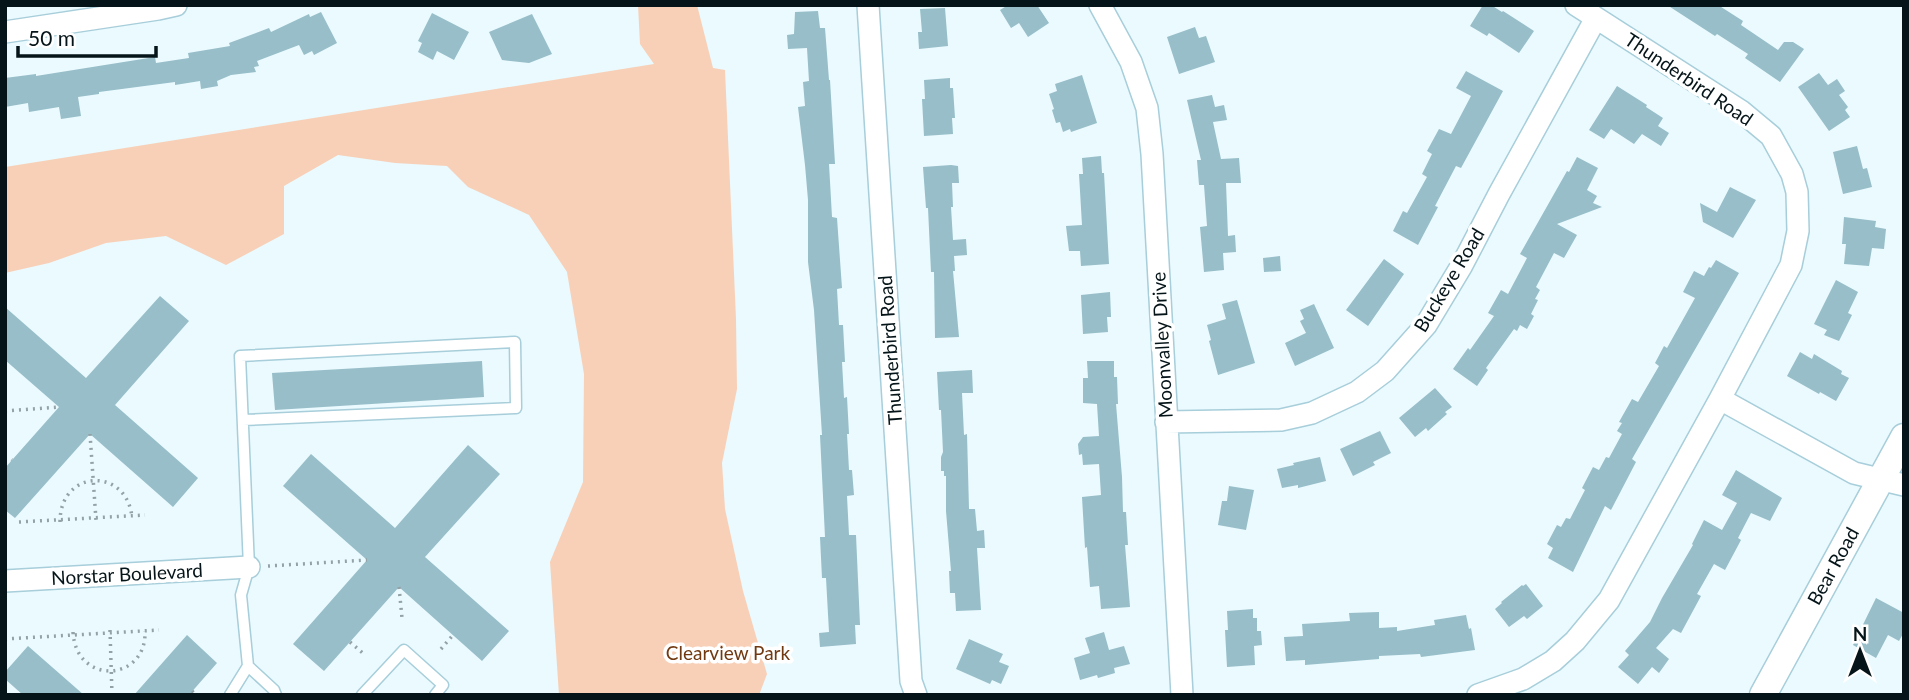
<svg xmlns="http://www.w3.org/2000/svg" width="1909" height="700" viewBox="0 0 1909 700" font-family="Lato,sans-serif">
  <style>
    .green { fill: #f8d0b8 }
    .building { fill: #97bec9 }
    .lines { fill: none; stroke-linecap: round; stroke-linejoin: round }
    .service-casing { stroke: #a7ceda; stroke-width: 13 }
    .minor-casing { stroke: #a7ceda; stroke-width: 24 }
    .tertiary-casing { stroke: #a7ceda; stroke-width: 29 }
    .path { stroke: #92a2a6; stroke-width: 3.5; stroke-dasharray: 2 5; stroke-linecap: butt }
    .service { stroke: #fff; stroke-width: 10 }
    .minor { stroke: #fff; stroke-width: 21 }
    .tertiary { stroke: #fff; stroke-width: 26 }
    .labels { text-anchor: middle; stroke-width: 7; stroke-linejoin: round; paint-order: stroke }
    .street-label { font-size: 19px; fill: #051418; stroke: #fff }
    .park-label { font-size: 19px; fill: #713911; stroke: #fff }
  </style>
  <rect width="100%" height="100%" fill="#eafafe"/>
  <!-- green -->
  <path class="green" d="M638 5H697L713 68 725 70 736 319 737 389 722 463 725 509 743 591 767 674 759 695H559L550 562 583 482 584 374 567 272 529 215 468 187 447 166 395 163 338 155 284 186V234L226 265 166 236 106 243 49 263 5 273V167L654 64 640 44Z"/>
  <!-- building -->
  <path class="building" d="M1008 5H1037L1049 23 1028 37 1019 23 1011 28 1000 10Z
    M1483 5H1491L1502 12 1503 11 1534 31 1519 53 1489 33 1487 36 1470 26Z
    M1667 5H1718L1743 21 1741 25 1778 50 1784 42H1793L1804 49 1780 82 1745 58 1748 54 1717 34 1715 36Z
    M945 8 948 46 919 49 918 32H922L920 9Z
    M818 11 820 28H825L829 80H830L835 164H829L832 217 837 218 842 288 837 289 839 325H843L845 362H842L844 398 847 397 849 434H847L849 470H852L854 495 847 496 849 535H856L860 625H855L856 644 820 647 819 633 829 632 826 578H822L820 537H825L820 435H822L814 310 808 262V200L805 165 798 107 805 106 803 82 809 81 807 48 788 49 787 35 794 34 795 12Z
    M321 12 337 43 314 55 312 51 304 55 299 45 257 61 259 66 254 67 256 72 231 75 217 81 218 86 201 89 200 81 175 85V82L99 92V94L78 97 81 116 61 119 59 107 29 112 28 103 5 107V78L36 74V76L155 57 156 63 189 58 188 53 230 46 229 43 269 28 271 32 309 14 310 17Z
    M432 13 469 32 454 60 437 51 433 60 418 52 422 43 418 41Z
    M532 14 552 54 529 63 502 60 489 32Z
    M1195 27 1199 38 1206 36 1215 62 1179 74 1167 37Z
    M1466 71 1503 91 1461 168 1456 166 1435 206 1438 207 1418 245 1393 231 1403 211 1407 213 1427 177 1422 174 1432 154 1427 151 1439 129 1451 134 1471 96 1456 88Z
    M1819 73 1828 85 1837 79 1845 91 1839 95 1848 107 1845 110 1850 117 1829 131 1798 87Z
    M1082 75 1097 123 1071 132 1070 129 1063 132 1060 122 1056 123 1052 110 1054 109 1049 94 1057 91 1055 84Z
    M950 78V88H953L955 118H952L953 134 924 136 922 99H925L924 80Z
    M1617 86 1647 105 1646 107 1663 118 1658 126 1669 133 1661 146 1642 134 1634 144 1611 129 1604 139 1589 130Z
    M1212 95 1215 107 1224 105 1227 120 1213 122 1221 159 1239 158 1241 183H1226L1228 236 1235 235 1236 252 1223 253 1224 270 1204 272 1200 227 1207 226 1204 185H1199L1197 160H1201L1187 100Z
    M1857 146 1863 169 1867 168 1872 187 1843 194 1833 152Z
    M1101 156 1102 173H1104L1109 264 1081 266 1080 251H1069L1066 226 1082 225 1079 174H1083L1082 158Z
    M1577 157 1598 168 1587 190 1597 196 1593 203 1602 207 1557 224 1577 235 1564 258 1554 253 1536 287 1540 290 1535 299 1538 300 1531 314 1534 316 1527 329 1520 325 1517 331 1514 329 1486 368 1488 370 1477 386 1453 369 1468 348 1470 350 1494 316 1488 313 1501 290 1508 294 1527 258 1520 254 1567 171 1569 172Z
    M951 165 958 166 959 183H952L953 207H951L953 240 966 239 967 255 954 256 955 271H953L959 337 935 338 934 272H931L928 208H926L923 167Z
    M1730 187 1756 200 1733 238 1703 222 1700 203 1717 212Z
    M1844 217 1876 221 1875 227 1886 229 1884 249 1872 248 1869 266 1844 264 1846 244H1842Z
    M1280 256 1281 271 1264 272 1263 258Z
    M1384 259 1404 274 1368 326 1346 310Z
    M1716 260 1739 273 1632 459 1636 462 1611 510 1605 506 1573 572 1548 558 1553 548 1547 544 1557 525 1561 527 1566 518 1570 519 1585 490 1582 488 1593 467 1599 470 1606 457 1609 458 1622 434 1617 431 1622 423 1619 422 1632 399 1638 402 1659 366 1655 363 1664 346 1667 348 1695 298 1683 292 1694 271 1704 276 1709 267 1711 268Z
    M1836 280 1858 292 1848 313 1852 315 1839 341 1824 335 1827 330 1814 324Z
    M1110 292 1111 317H1107L1108 332 1083 334 1081 295Z
    M160 296 189 321 115 405 198 478 173 507 90 434 15 518 5 510V468L59 407 5 360V307L86 378Z
    M1237 300 1255 363 1218 375 1209 341 1211 340 1207 325 1226 319 1222 304Z
    M1314 304 1334 348 1295 366 1285 343 1306 333 1300 321 1304 319 1300 310Z
    M1800 352 1812 359 1814 354 1842 371 1841 374 1849 378 1836 401 1820 392 1819 394 1787 376Z
    M482 361 484 397 275 410 272 373Z
    M1087 361H1114V377H1117L1118 404H1116L1122 477 1123 512H1126L1128 545H1125L1130 607 1101 609 1099 586 1090 587 1087 547 1085 548 1082 497 1101 495 1099 464 1083 465 1082 454 1079 455 1078 444 1083 437 1099 436 1097 404 1083 403V378H1088Z
    M972 370 973 393H962L964 435 967 434 969 509H975L977 531 984 530 985 548H977L981 610 956 611 955 593H950L949 571H951L946 511V476H944V471H941V457L943 452 941 410H939L937 372Z
    M1435 388 1452 407 1445 412 1447 414 1428 431 1426 428 1415 437 1399 418Z
    M1380 431 1391 453 1373 462 1375 465 1353 476 1340 449Z
    M468 445 500 474 425 557 509 631 482 661 399 587 324 671 293 644 367 560 283 486 311 454 395 528Z
    M1320 457 1326 481 1298 488V485L1282 488 1277 469 1294 465 1293 463Z
    M1736 470 1782 498 1770 521 1751 513 1738 538 1741 540 1725 570 1714 564 1697 594 1701 596 1681 633 1673 629 1656 648 1669 659 1659 673 1652 667 1638 684 1618 667 1629 655 1625 651 1650 622 1662 598 1693 545 1692 544 1704 520 1722 530 1737 503 1722 495Z
    M1229 486 1254 490 1246 530 1218 525 1222 501H1227Z
    M1526 584 1543 606 1527 619 1524 616 1509 627 1495 609 1502 603 1501 602 1522 585 1523 586Z
    M1876 598 1904 613V632L1899 641 1888 635 1876 658 1853 645Z
    M1253 609V618H1257V631H1261L1262 645 1254 646 1255 665 1227 667 1225 630H1228L1227 611Z
    M1379 612V628L1397 627V631L1435 625 1434 620 1466 615 1469 629 1471 628 1475 650 1421 657 1420 654 1379 656V659L1305 665V660L1286 661 1284 637 1303 636 1302 624 1350 621 1349 613Z
    M1104 632 1109 650 1124 646 1130 664 1114 668 1115 673 1098 678 1097 675 1080 680 1074 658 1090 653 1085 638Z
    M187 635 217 663 189 695H134Z
    M969 639 1003 654 999 662 1009 666 1001 684 992 680 990 684 956 669Z
    M28 646 84 695H23L5 679V672Z"/>
  <g class="lines">
    <!-- service casing -->
    <g class="service-casing">
      <path id="service" d="M243 420 516 408 515 342 240 356 249 567 241 595 248 666 274 690 276 695
        M230 695 248 666
        M362 695 404 650 443 685 435 695"/>
    </g>
    <!-- minor casing -->
    <g class="minor-casing">
      <path id="minor" d="M868 5 911 681 916 695
        M1100 5 1131 62 1147 108 1152 154 1182 695
        M5 32 158 9 176 5
        M1720 399 1854 473 1904 485
        M1166 422 1281 420 1312 413 1357 392 1385 371 1426 325 1462 265 1499 194 1596 18
        M5 581 249 567
        M1478 695 1523 679 1553 661 1575 641 1609 600 1720 399 1791 265 1798 231 1797 192 1792 174 1771 136 1741 111 1576 5"/>
    </g>
    <!-- tertiary casing -->
    <g class="tertiary-casing">
      <path id="tertiary" d="M1763 695 1904 437"/>
    </g>
    <!-- path -->
    <path class="path" d="M5 411 59 407
      M90 434 96 520
      M5 458H9L12 460
      M19 522 145 515
      M60 522C60 468 128 467 132 518
      M268 566 367 560
      M399 587 402 618
      M110 630 112 695
      M73 632C76 686 147 682 145 631
      M5 639 159 630
      M350 642 365 655
      M441 649 453 635
      M192 691 196 695"/>
    <!-- service -->
    <use href="#service" class="service"/>
    <!-- minor -->
    <use href="#minor" class="minor"/>
    <!-- tertiary -->
    <use href="#tertiary" class="tertiary"/>
  </g>
  <g class="labels">
    <!-- street labels -->
    <g class="street-label">
      <text transform="translate(1689 79) rotate(34)" y="7">Thunderbird Road</text>
      <text transform="translate(1449 280) rotate(-59)" y="7">Buckeye Road</text>
      <text transform="translate(1162 345) rotate(-93)" y="7">Moonvalley Drive</text>
      <text transform="translate(890 350) rotate(-94)" y="7">Thunderbird Road</text>
      <text transform="translate(1833 566) rotate(-61)" y="7">Bear Road</text>
      <text transform="translate(127 574) rotate(-3)" y="7">Norstar Boulevard</text>
    </g>
    <!-- park labels -->
    <g class="park-label">
      <text x="728" y="660">Clearview Park</text>
    </g>
  </g>
  <!-- border -->
  <rect width="1909" height="700" fill="none" stroke="#051418" stroke-width="14"/>
  <!-- north arrow -->
  <g transform="translate(1860 651)" stroke="#ffffff" stroke-width="5" paint-order="stroke">
  <path d="M0-5L12 26L0 18L-12 26Z" fill="#051418"/>
  <text y="-10" font-size="19" font-weight="bold" text-anchor="middle" fill="#051418">N</text>
  </g>
  <!-- scale -->
  <path d="M18 46v10h138v-10" fill="none" stroke="#051418" stroke-width="3.5"/>
  <text x="28" y="46" font-size="21" fill="#051418" stroke="#ffffff" stroke-width="5" paint-order="stroke">50 m</text>
</svg>
